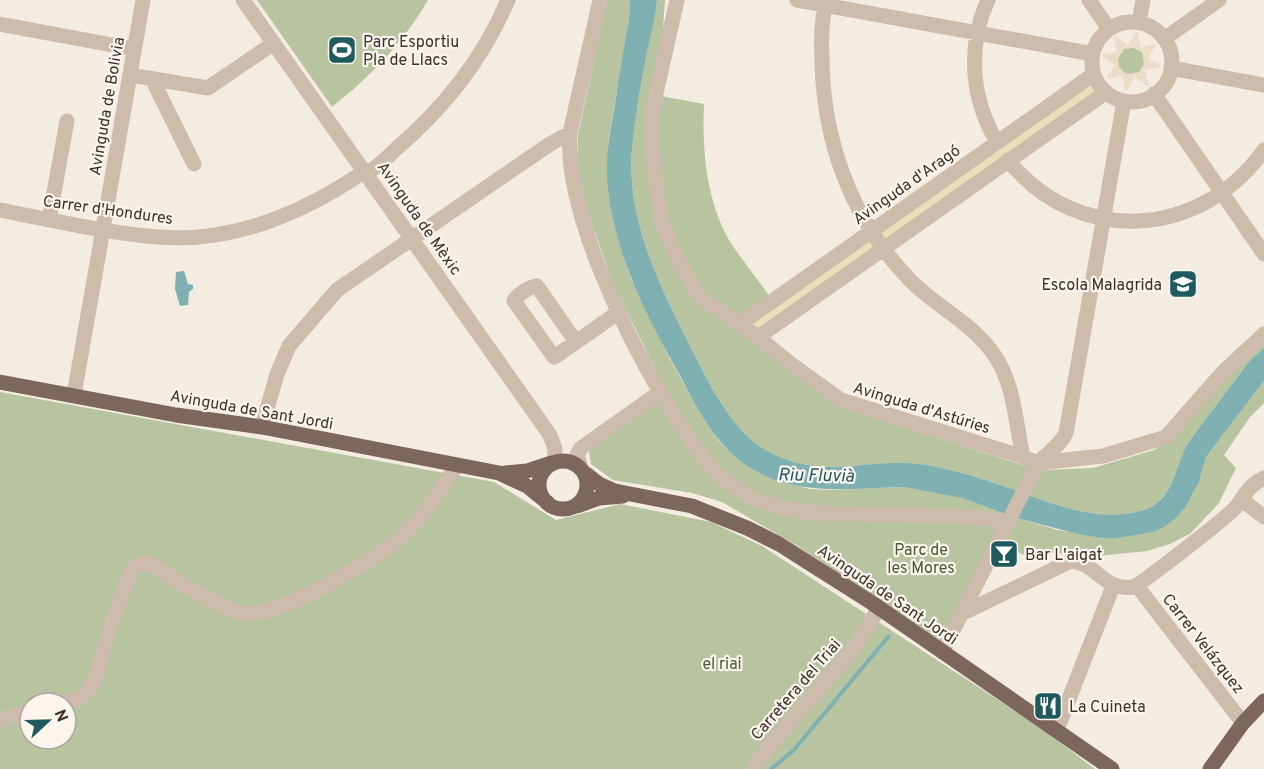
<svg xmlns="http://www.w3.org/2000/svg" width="1264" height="769" viewBox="0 0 1264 769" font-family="Overpass,sans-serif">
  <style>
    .green { fill: #b8c4a0; fill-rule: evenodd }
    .sand { fill: #efdcb8 }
    .plaza { fill: #ecdcc8; fill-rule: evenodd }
    .water { fill: #7fb0b2 }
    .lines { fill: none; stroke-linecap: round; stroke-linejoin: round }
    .stream { stroke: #7fb0b2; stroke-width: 4 }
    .minor { stroke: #cdbbac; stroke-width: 15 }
    .major { stroke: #7d675c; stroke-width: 15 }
    .labels { text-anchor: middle; stroke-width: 4.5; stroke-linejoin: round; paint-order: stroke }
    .poi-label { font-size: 16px; fill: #3b302b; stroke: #fbf5ee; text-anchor: start }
    .street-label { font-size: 16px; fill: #3b302b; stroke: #fbf5ee }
    .park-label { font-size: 16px; fill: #4a5a2e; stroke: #fbf5ee }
    .water-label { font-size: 18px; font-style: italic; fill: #1f5a5e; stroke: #fbf5ee }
  </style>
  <rect width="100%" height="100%" fill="#f4ebe1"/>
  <!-- green -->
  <path class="green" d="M257 0H428C403 43 370 77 332 107Z
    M607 0H630L629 19 609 137 607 172 614 224 631 278 670 359 699 410 719 441 737 459 748 467 759 473 809 489 831 490 905 487 918 488 962 498 1016 518 1058 530 1111 539 1186 506 1199 482 1206 457 1264 381V403L1250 417 1224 455 1236 468 1219 503 1191 533 1170 544 1147 551 1098 556 1040 552 1024 555 1006 546 996 533 946 645 796 545 722 502 692 493 613 480 591 464 589 452 597 442 662 382 615 288 588 214 577 164 578 135Z
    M657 0H665L662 44 648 116 673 263 755 344 841 407 1022 465 1043 470 1093 468 1154 450 1172 439 1249 354 1264 341V348L1251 359 1190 440C1177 463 1174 500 1144 510 1092 526 1038 497 989 481 966 474 942 467 918 464 880 459 840 472 802 464 777 458 753 446 737 425 717 401 704 373 690 346 659 284 626 219 632 148 635 116 641 84 647 52 651 35 656 18 657 0Z
    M1117 61a14 14 0 1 1 28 0a14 14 0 1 1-28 0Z
    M661 96 704 104C702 150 706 199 729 240 741 259 757 278 770 297L739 316 706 294 687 268 664 208 657 119Z
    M0 392 494 482 556 520 620 504 711 522 762 546 1041 728 1095 769H0ZM30 703H66V739H30Z"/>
  <!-- sand -->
  <path class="sand" d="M1090 83 1097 93 883 245 875 232Z
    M868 237 877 249 756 331 748 322Z"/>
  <!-- plaza -->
  <path class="plaza" d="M1136 32H1138L1141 48 1155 44 1156 45 1148 58 1160 65V67L1145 70 1149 85 1147 86 1135 77 1127 90H1125L1122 75 1108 79 1107 77 1115 65 1102 57V55L1117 52 1114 37 1115 36 1128 45ZM1133 48 1142 52 1144 64 1139 72 1129 74 1125 73 1119 67 1118 59 1124 49Z"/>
  <!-- water -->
  <path class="water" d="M630 0H657C656 18 651 35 647 52 641 84 635 116 632 148 626 219 659 284 690 346 704 373 717 401 737 425 753 446 777 458 802 464 840 472 880 459 919 464 942 467 966 474 989 481 1038 497 1092 526 1144 510 1176 499 1175 463 1190 440L1251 359 1264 348V381L1206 457 1199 482 1186 506 1176 518 1164 527 1153 532 1111 539 1082 535 1016 518 962 498 905 487C859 488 814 495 770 478 755 472 740 463 729 451 709 431 695 404 682 379 646 316 612 250 607 176 606 152 611 127 615 104 619 75 624 47 629 19Z
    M184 271 188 284 193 285V289L189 292 188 305 180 306 175 289 176 272Z"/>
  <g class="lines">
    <!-- stream -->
    <path class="stream" d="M771 769 793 751 889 636"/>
    <!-- minor -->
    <path class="minor" d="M243 0 550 435 555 449 554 462
      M600 0 570 133C564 211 627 337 667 404 680 425 694 448 711 467 727 484 750 499 772 505 798 513 826 514 853 514 902 516 959 513 1007 522
      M677 0 652 111V150L661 219 675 254 694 289 703 299 758 337 791 364 841 400 1023 457 1038 463
      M797 0 1093 54
      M827 0C821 18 821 40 822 59 823 142 852 221 911 281 938 308 974 324 995 356 1014 384 1016 424 1023 457
      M988 0C967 46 971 99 997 142
      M1089 0 1109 29
      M1092 62a40 40 0 1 1 80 0a40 40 0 1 1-80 0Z
      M1139 23 1143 0
      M0 24 134 49
      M1164 39 1219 0
      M1171 68 1264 85
      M130 75 208 88 274 43
      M152 79 194 164
      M1154 94 1264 254
      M1008 160C1078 247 1201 239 1264 150
      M0 210C52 220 105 233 158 237 231 243 299 215 359 175 374 172 385 159 396 149 444 108 483 59 508 0
      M49 220 67 121
      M740 324 1094 74
      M758 337 1105 93
      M576 342 537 286C530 286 517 295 514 301L554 357 556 356 619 312
      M74 395 143 0
      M262 427 277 374 289 346 337 290 550 144 570 133
      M1038 463 1103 456 1166 437 1223 372 1264 334
      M581 468 577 455 581 448 660 392
      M1242 500 1264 517
      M1137 586 1243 723
      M963 613 1071 561C1097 563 1103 591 1133 587 1139 586 1223 520 1232 511 1246 497 1245 487 1264 478
      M942 652 1038 463C1047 453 1060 446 1066 433L1124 101
      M63 703 79 698 88 691 95 679 113 618 131 571 137 566 145 563 152 564C171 578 219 608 241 613 277 620 382 557 407 531 427 511 442 488 457 465
      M0 720 30 712
      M1057 730 1113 586
      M752 769 773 742 856 646 879 608"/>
    <!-- major -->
    <path class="major" d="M0 382 176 415 262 427 499 473 527 486 548 503
      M539 485a24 24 0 1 1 48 0a24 24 0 1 1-48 0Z
      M505 473 527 471 551 463
      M586 474 599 484 615 491 692 506 747 528 779 544 872 603 1112 769
      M577 506 599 498 623 496
      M1210 769 1243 723 1264 701"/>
  </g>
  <!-- icons -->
  <defs>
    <g id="stadium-square" transform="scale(1.5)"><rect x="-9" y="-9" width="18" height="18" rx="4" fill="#1f5a5e" stroke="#fbf5ee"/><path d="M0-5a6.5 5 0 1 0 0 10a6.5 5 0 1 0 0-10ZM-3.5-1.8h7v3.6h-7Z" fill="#fff"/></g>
    <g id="school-square" transform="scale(1.5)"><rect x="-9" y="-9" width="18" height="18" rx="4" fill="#1f5a5e" stroke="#fbf5ee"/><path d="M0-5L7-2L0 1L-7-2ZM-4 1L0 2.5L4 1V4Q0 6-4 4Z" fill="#fff"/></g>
    <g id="bar-square" transform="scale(1.5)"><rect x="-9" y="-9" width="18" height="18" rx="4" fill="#1f5a5e" stroke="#fbf5ee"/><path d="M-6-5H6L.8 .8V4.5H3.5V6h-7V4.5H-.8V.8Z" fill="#fff"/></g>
    <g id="restaurant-square" transform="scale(1.5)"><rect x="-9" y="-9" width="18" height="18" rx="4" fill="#1f5a5e" stroke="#fbf5ee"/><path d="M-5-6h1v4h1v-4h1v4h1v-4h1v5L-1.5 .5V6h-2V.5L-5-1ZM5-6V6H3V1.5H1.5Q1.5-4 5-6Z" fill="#fff"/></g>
  </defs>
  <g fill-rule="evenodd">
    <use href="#stadium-square" x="342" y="50"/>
    <use href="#school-square" x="1183" y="284"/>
    <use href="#bar-square" x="1004" y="554"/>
    <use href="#restaurant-square" x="1048" y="706"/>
  </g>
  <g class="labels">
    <!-- poi labels -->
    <g class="poi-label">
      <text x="363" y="47">Parc Esportiu<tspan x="363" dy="18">Pla de Llacs</tspan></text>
      <text x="1162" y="290" text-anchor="end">Escola Malagrida</text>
      <text x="1025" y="560">Bar L'aigat</text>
      <text x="1069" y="712">La Cuineta</text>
    </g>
    <!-- street labels -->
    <g class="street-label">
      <text transform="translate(106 106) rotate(-80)" y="6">Avinguda de Bolivia</text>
      <text transform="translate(906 184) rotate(-35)" y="6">Avinguda d'Aragó</text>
      <text transform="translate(108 209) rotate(8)" y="6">Carrer d'Hondures</text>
      <text transform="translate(420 218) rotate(55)" y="6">Avinguda de Mèxic</text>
      <text transform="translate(922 407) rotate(17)" y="6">Avinguda d'Astúries</text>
      <text transform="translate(252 409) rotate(10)" y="6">Avinguda de Sant Jordi</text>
      <text transform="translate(888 594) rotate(34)" y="6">Avinguda de Sant Jordi</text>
      <text transform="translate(1204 643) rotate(52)" y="6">Carrer Velázquez</text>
      <text transform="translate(795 689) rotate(-49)" y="6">Carretera del Triai</text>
    </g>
    <!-- park labels -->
    <g class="park-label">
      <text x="921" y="555">Parc de<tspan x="921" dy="18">les Mores</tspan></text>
      <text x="722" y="669">el riai</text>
    </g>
    <!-- water labels -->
    <g class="water-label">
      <text transform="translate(816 475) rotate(1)" y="6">Riu Fluvià</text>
    </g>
  </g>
  <!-- north arrow -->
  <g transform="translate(48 721) rotate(68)"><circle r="28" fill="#fbf5ee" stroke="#aea6a0" stroke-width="1.5"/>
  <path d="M0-4.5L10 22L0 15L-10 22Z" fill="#1f5a5e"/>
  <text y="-9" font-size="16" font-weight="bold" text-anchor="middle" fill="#3b302b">N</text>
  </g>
</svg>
